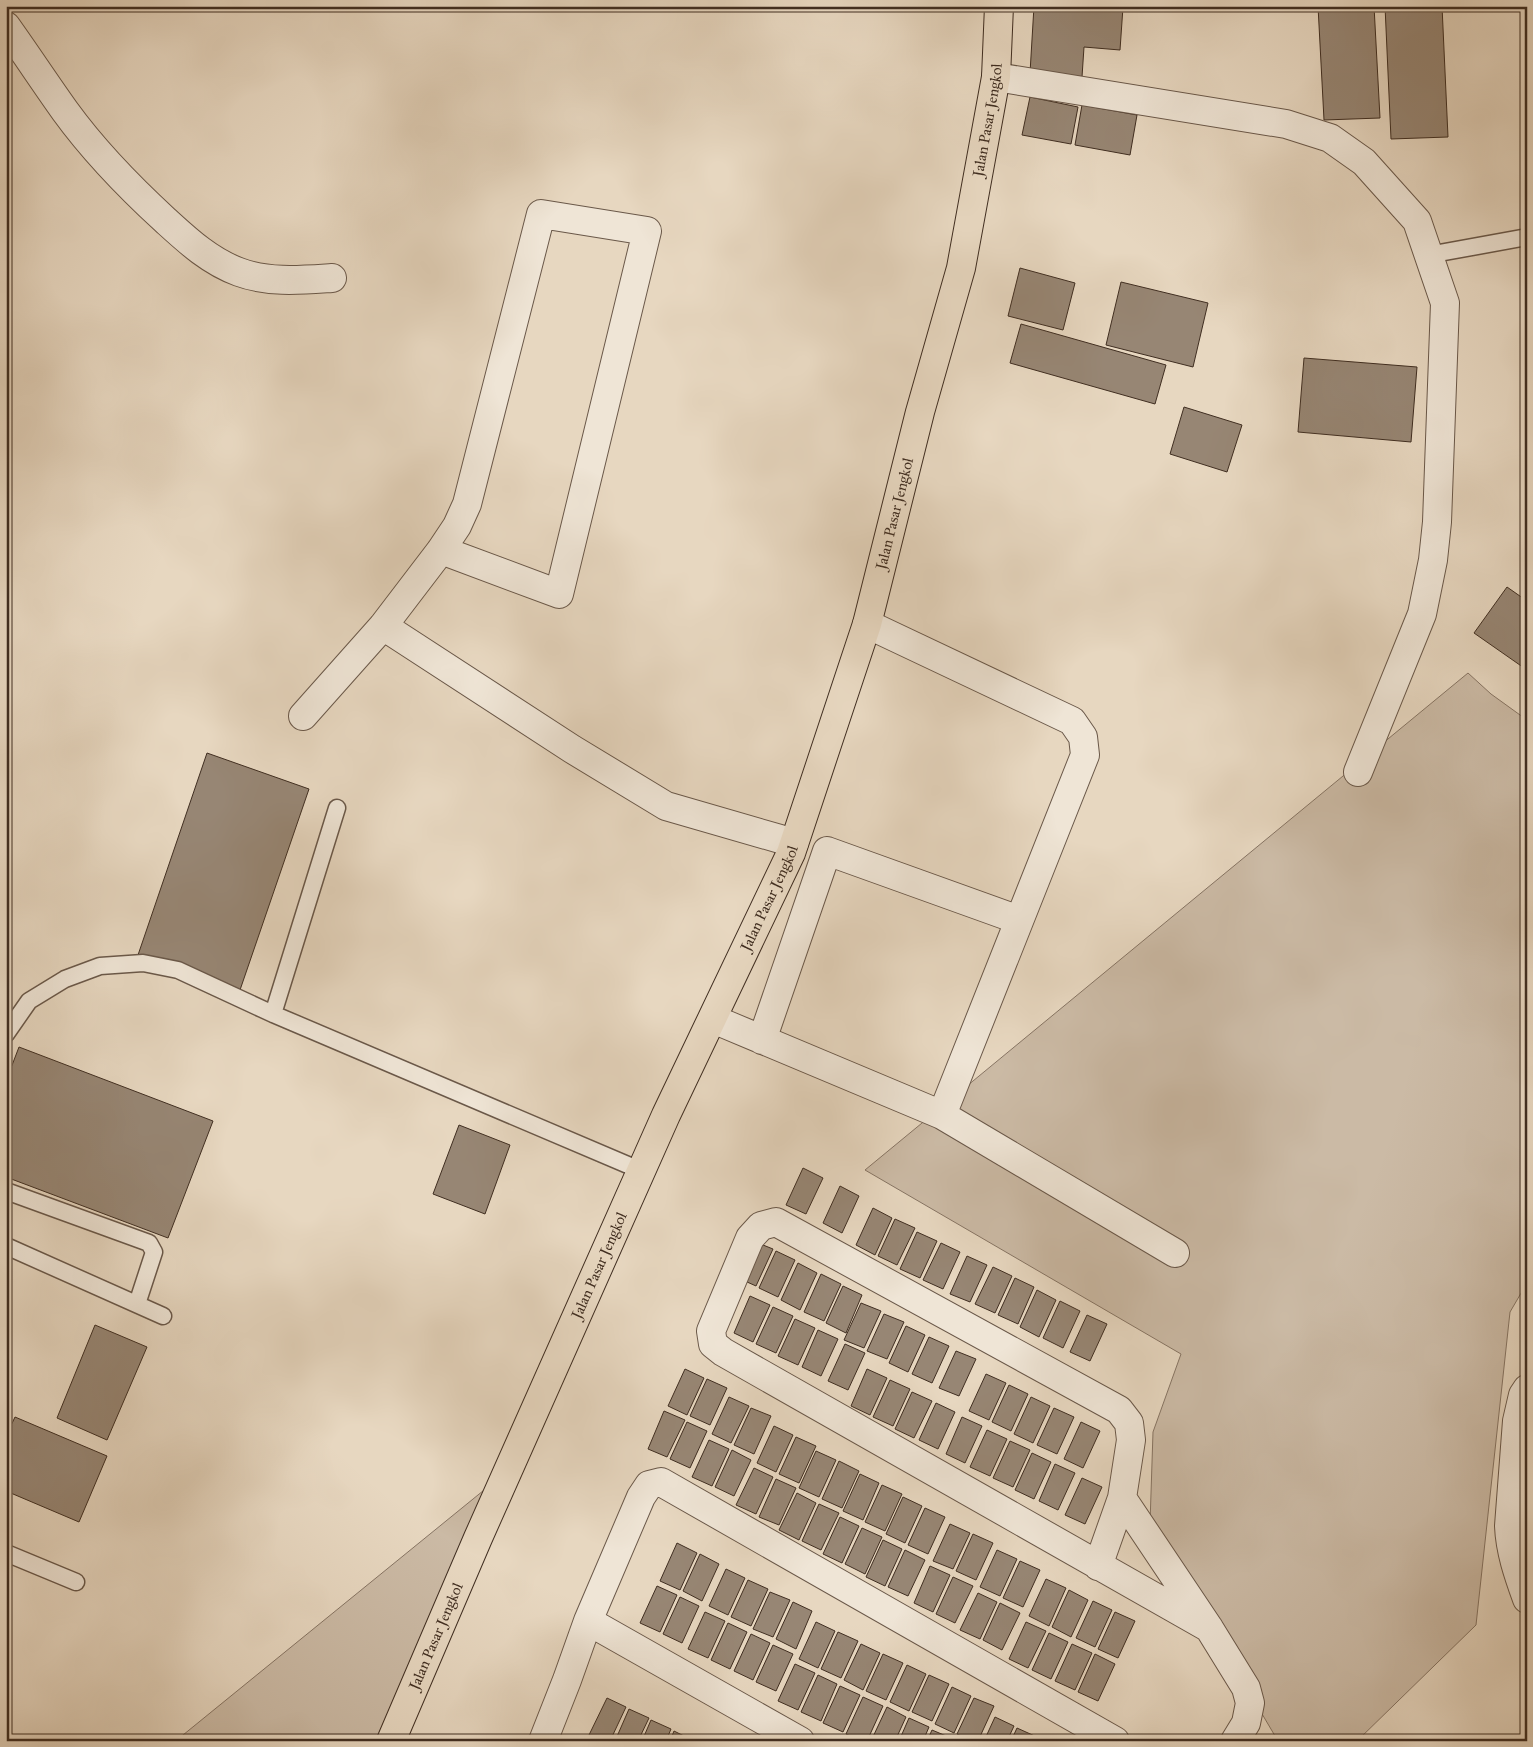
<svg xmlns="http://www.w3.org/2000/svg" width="1533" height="1747" viewBox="0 0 1533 1747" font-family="'IM FELL Great Primer',serif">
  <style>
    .green { fill: #cbbaa5; stroke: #867463 }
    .building { fill: #978674; stroke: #402e21 }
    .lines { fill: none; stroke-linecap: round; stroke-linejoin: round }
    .service-casing { stroke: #6a5849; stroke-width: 19 }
    .minor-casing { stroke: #6a5849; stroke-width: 30 }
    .primary-casing { stroke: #402e21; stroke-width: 30 }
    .service { stroke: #efe5d6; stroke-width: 16 }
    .minor { stroke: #efe5d6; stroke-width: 28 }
    .primary { stroke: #e7d7c0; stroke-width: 28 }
    .labels { text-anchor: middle; stroke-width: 5; stroke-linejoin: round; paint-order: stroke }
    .street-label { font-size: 15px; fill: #402e21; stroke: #efe5d6 }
  </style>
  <rect width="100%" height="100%" fill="#e7d7c0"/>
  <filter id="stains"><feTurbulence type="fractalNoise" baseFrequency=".004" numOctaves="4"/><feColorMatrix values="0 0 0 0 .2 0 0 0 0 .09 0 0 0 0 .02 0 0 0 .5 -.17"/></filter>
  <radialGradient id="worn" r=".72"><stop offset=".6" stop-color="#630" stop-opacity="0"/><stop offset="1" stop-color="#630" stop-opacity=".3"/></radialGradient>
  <!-- green -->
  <path class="green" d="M1468 673 1491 694 1527 720V1283L1510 1312 1476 1625 1357 1741H1278L1150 1524 1153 1432 1181 1354 865 1170Z
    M505 1473 390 1741H176L183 1735Z"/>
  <!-- building -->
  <path class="building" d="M1034 6 1123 7 1120 50 1084 47 1082 77 1030 73Z
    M1131 6H1180L1179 11Z
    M1318 6H1374L1380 118 1324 120Z
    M1385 6H1442L1448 137 1391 139Z
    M1030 97 1078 107 1071 144 1022 135Z
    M1082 105 1137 115 1130 155 1075 145Z
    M1020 268 1075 283 1063 330 1008 316Z
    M1121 282 1208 303 1193 367 1106 345Z
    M1021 324 1166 365 1155 404 1010 363Z
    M1304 358 1417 367 1411 442 1298 432Z
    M1184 407 1242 425 1227 472 1170 454Z
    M1507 587 1527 601V670L1474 633Z
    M207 753 309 789 240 990 138 955Z
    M19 1047 213 1121 168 1238 6 1177V1081Z
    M459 1125 510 1145 485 1214 433 1194Z
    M803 1168 823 1178 806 1214 786 1205Z
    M840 1186 859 1196 842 1233 823 1223Z
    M873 1208 892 1218 875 1255 856 1245Z
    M895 1219 915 1228 897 1265 878 1256Z
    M917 1232 937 1241 920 1278 900 1269Z
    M753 1241 773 1249 756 1286 736 1277Z
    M941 1243 960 1252 943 1289 923 1280Z
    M776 1251 795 1260 778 1297 759 1288Z
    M967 1256 987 1265 970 1302 950 1294Z
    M798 1263 817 1273 800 1310 781 1300Z
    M993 1267 1012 1276 995 1313 975 1304Z
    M821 1274 841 1284 824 1321 804 1312Z
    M1015 1278 1034 1287 1018 1324 998 1315Z
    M843 1286 862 1295 846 1333 826 1323Z
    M1037 1290 1056 1300 1039 1337 1020 1327Z
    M750 1296 770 1305 753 1342 734 1333Z
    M1060 1301 1080 1311 1063 1348 1043 1338Z
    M861 1303 881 1311 864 1348 844 1340Z
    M773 1307 793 1316 776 1353 756 1344Z
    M884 1314 904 1322 887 1359 867 1351Z
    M1087 1315 1107 1324 1090 1361 1070 1352Z
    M795 1319 815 1328 798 1365 778 1356Z
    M95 1325 147 1347 107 1440 57 1418Z
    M906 1326 925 1335 908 1372 889 1363Z
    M818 1330 838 1339 821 1376 802 1367Z
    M929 1337 949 1346 932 1383 912 1374Z
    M845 1344 865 1353 848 1390 828 1381Z
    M956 1351 976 1359 959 1396 939 1388Z
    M685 1369 704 1378 687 1415 668 1406Z
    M867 1369 887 1378 870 1415 851 1406Z
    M986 1374 1006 1383 989 1420 969 1411Z
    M707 1379 727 1388 710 1425 690 1416Z
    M890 1380 910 1389 893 1426 873 1417Z
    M1009 1385 1028 1394 1011 1431 992 1422Z
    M912 1392 932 1401 914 1438 895 1429Z
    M729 1397 749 1406 731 1443 712 1434Z
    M1031 1397 1050 1406 1033 1443 1014 1434Z
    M936 1403 955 1412 938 1449 919 1440Z
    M751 1408 771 1416 754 1454 734 1445Z
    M1054 1408 1074 1417 1057 1454 1037 1445Z
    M664 1411 685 1420 667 1457 648 1449Z
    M15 1417 107 1456 79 1522 6 1491V1436Z
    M962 1417 982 1426 965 1463 946 1454Z
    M687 1422 707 1431 690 1468 670 1459Z
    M1081 1422 1100 1431 1083 1468 1064 1459Z
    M774 1426 793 1435 776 1472 757 1463Z
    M987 1430 1007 1439 990 1476 970 1467Z
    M796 1437 816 1446 799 1483 779 1474Z
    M709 1440 729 1449 712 1486 692 1477Z
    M1010 1441 1030 1450 1013 1487 993 1478Z
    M732 1450 751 1460 734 1496 715 1487Z
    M816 1451 836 1460 819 1497 799 1488Z
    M1032 1453 1051 1462 1034 1499 1015 1490Z
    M839 1461 859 1471 842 1508 822 1499Z
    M1055 1464 1075 1473 1058 1510 1039 1501Z
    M754 1468 773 1477 756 1514 736 1505Z
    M860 1474 879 1483 863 1520 843 1511Z
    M1082 1478 1102 1487 1085 1524 1065 1515Z
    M776 1479 796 1488 779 1525 759 1517Z
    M882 1485 902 1494 885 1531 865 1522Z
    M797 1493 816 1503 799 1540 779 1530Z
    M903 1497 922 1506 905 1543 886 1534Z
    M819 1504 839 1513 821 1550 802 1541Z
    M925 1508 945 1517 928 1554 908 1545Z
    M840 1517 859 1526 842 1563 823 1554Z
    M950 1524 970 1533 953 1569 933 1561Z
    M862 1528 882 1537 865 1574 845 1564Z
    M973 1534 993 1543 976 1580 956 1571Z
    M883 1540 902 1549 885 1586 866 1577Z
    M677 1543 697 1553 680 1590 660 1581Z
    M905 1550 925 1560 908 1596 888 1587Z
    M997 1550 1017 1559 1000 1596 980 1587Z
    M700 1554 719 1564 702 1601 683 1591Z
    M1020 1561 1040 1570 1023 1607 1003 1598Z
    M930 1566 950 1575 933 1612 914 1603Z
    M726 1569 745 1578 728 1615 709 1606Z
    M953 1577 973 1586 955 1623 936 1614Z
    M1046 1579 1066 1588 1049 1626 1029 1616Z
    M748 1580 768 1589 751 1626 731 1617Z
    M657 1586 677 1595 660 1632 640 1623Z
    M1069 1590 1088 1600 1071 1637 1052 1627Z
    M770 1592 790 1600 773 1637 753 1629Z
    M978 1593 997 1602 980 1639 960 1630Z
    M680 1597 699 1606 682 1643 663 1634Z
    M1093 1601 1112 1610 1095 1647 1076 1638Z
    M793 1602 812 1611 796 1649 776 1639Z
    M1000 1603 1020 1613 1002 1650 983 1640Z
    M705 1612 725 1621 708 1658 688 1649Z
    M1115 1612 1135 1621 1118 1658 1098 1649Z
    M816 1622 835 1631 818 1668 799 1659Z
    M1026 1622 1046 1631 1028 1668 1009 1659Z
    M728 1623 747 1632 730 1669 711 1660Z
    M838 1632 858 1641 841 1678 821 1669Z
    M1049 1633 1068 1642 1051 1679 1032 1670Z
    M751 1634 770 1643 753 1680 734 1671Z
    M861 1644 880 1653 863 1690 844 1680Z
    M1072 1644 1092 1653 1075 1690 1055 1681Z
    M773 1645 793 1654 776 1691 756 1682Z
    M883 1654 903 1663 886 1700 866 1691Z
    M1095 1654 1115 1664 1098 1701 1078 1692Z
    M795 1664 815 1673 798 1710 778 1701Z
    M907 1665 926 1674 909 1711 890 1702Z
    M818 1675 837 1684 821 1721 801 1712Z
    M929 1675 949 1684 932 1721 912 1712Z
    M840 1686 860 1695 843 1732 823 1723Z
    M952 1687 971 1696 954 1733 935 1724Z
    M863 1697 883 1706 867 1741H860L846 1734Z
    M607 1698 626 1707 610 1741H601L589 1735Z
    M974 1698 994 1706 978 1741H971L957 1734Z
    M887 1707 906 1717 895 1741H871Z
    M629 1709 649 1718 638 1741H615Z
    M995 1717 1014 1726 1007 1741H984Z
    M909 1718 929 1727 923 1741H899Z
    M651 1720 671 1729 666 1741H642Z
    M1017 1728 1037 1737 1035 1741H1011Z
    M932 1730 951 1738 950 1741H927Z
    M674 1731 694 1741H670Z"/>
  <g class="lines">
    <!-- service casing -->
    <g class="service-casing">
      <path id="service" d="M1428 255 1527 237
        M273 1014 337 808
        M6 1034 29 1001 65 979 100 966 143 963 178 970 273 1014 642 1171
        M6 1191 149 1243 154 1252 137 1304
        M6 1246 163 1316
        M6 1553 76 1582"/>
    </g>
    <!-- minor casing -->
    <g class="minor-casing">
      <path id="minor" d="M6 26C26 54 45 83 65 111 94 151 128 186 165 220 187 240 209 261 239 272 269 283 301 280 332 278
        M996 77 1286 124 1330 138 1364 162 1417 221 1445 303 1437 522 1433 560 1422 614 1358 772
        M867 624 1072 721 1083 737 1085 755 942 1115
        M383 626 572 749 666 806 794 843
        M303 716 383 626 441 550 457 526 467 504 541 214 647 231 559 594 441 550
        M713 1019 942 1115 1175 1253
        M762 1040 827 851 1019 920
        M1527 1389 1523 1395 1517 1421 1509 1526C1510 1551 1518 1574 1527 1599
        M1098 1566 1122 1498
        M1209 1628 723 1352 713 1344 711 1331 750 1238 761 1226 776 1222 1119 1410 1129 1423 1131 1440 1122 1498 1209 1628 1246 1688 1250 1703 1246 1723 1235 1741
        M543 1741 567 1680 588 1621
        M800 1741 588 1621 641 1497 649 1485 661 1482 1115 1741"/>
    </g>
    <!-- primary casing -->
    <g class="primary-casing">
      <g id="primary">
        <path id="s1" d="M391 1741 478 1538 666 1115 791 853 867 624 920 412 961 268 996 77 999 6"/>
      </g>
    </g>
    <!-- service -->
    <use href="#service" class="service"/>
    <!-- minor -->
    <use href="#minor" class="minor"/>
    <!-- primary -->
    <use href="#primary" class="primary"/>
  </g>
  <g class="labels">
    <!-- street labels -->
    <g class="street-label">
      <text dy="5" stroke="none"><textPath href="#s1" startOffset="1734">Jalan Pasar Jengkol</textPath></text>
      <text dy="5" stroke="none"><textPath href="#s1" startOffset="1329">Jalan Pasar Jengkol</textPath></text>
      <text dy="5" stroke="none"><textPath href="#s1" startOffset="924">Jalan Pasar Jengkol</textPath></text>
      <text dy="5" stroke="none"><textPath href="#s1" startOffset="519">Jalan Pasar Jengkol</textPath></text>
      <text dy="5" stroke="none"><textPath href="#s1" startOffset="114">Jalan Pasar Jengkol</textPath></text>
    </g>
  </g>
  <!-- margin -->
  <rect width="1533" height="1747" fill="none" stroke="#e7d7c0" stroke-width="25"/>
  <rect x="8" y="8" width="1518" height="1732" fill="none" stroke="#402e21" stroke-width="2.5"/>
  <rect x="12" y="12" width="1508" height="1722" fill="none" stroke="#402e21"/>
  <rect width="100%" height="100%" filter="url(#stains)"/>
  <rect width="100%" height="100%" fill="url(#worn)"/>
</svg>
